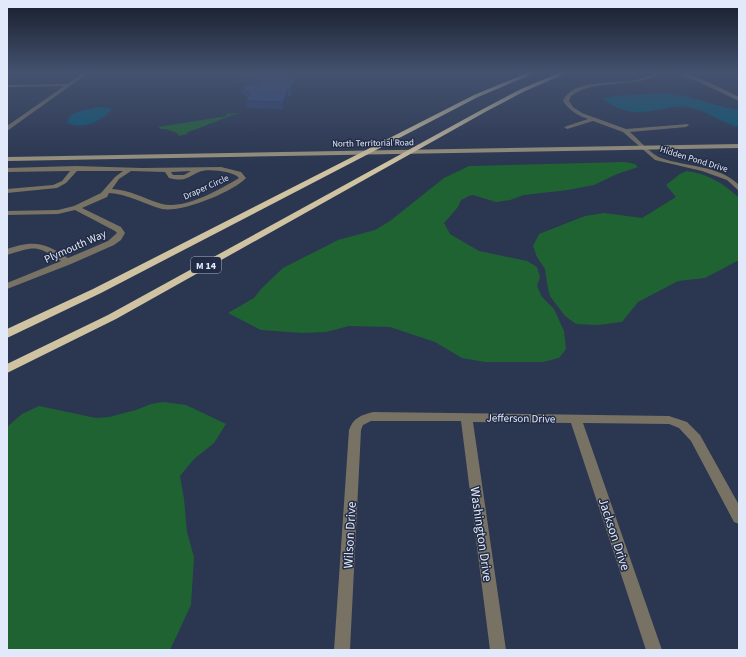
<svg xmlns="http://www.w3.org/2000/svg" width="746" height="657" viewBox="0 0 746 657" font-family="'Source Sans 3',sans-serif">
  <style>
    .green { fill: #206333 }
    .water { fill: #065875 }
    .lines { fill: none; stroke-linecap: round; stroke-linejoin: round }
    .minor { fill: #777264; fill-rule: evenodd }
    .tertiary { fill: #777264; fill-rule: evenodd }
    .secondary { fill: #9b937d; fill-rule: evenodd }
    .motorway { fill: #d0c3a1; fill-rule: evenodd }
    .wall { fill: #2c4074 }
    .shaded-wall { fill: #24345e }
    .building { fill: #334a87; stroke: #24345e }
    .labels { text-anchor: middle; stroke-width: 3; stroke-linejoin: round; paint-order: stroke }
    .far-street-label { font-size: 9px; fill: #e2e9fa; stroke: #222c45 }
    .shield { fill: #222c45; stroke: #a8b0c4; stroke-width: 1 }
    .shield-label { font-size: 10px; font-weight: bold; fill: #e2e9fa }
    .street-label { font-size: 11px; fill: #e2e9fa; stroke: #222c45 }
    .near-street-label { font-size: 13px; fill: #e2e9fa; stroke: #222c45 }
  </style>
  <rect width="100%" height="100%" fill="#2b3650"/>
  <!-- green -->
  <path class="green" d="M236 113 241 114H235L186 133 188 134 177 136 179 134 166 129H161L158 127 227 116 226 114Z
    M624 162 635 164 638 167 617 174 594 185 568 190 524 195 510 200 496 202 473 195 469 196 461 200 458 207 444 223 450 234 479 251 527 261 537 267 540 277 537 286 542 297 554 309 564 331 566 349 559 358 543 362H485L462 358 435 342 390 327 349 326 326 332 303 333 261 330 228 313 254 298 262 288 283 268 338 240 375 230 390 221 444 178 469 166Z
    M687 171C709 174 724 184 739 198V260L705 278 678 281 638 302 622 322 598 325 576 324 565 316 550 296 548 289 545 269 537 257 533 246 539 234 585 216 604 213 642 218 676 197 666 185 680 174Z
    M163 402 186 405 226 424 214 443 194 459 180 476 184 499 187 532 194 557 191 605 170 650H7V427L22 414 39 406 96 418 109 417 136 410 151 404Z"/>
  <!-- water -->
  <path class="water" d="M664 93C690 95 713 106 739 110V127C721 123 706 110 688 107 666 104 643 118 621 109 614 107 608 102 602 98L614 96Z
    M101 107 112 109C102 121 83 130 67 123 69 110 91 109 101 107Z"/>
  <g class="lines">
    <!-- minor -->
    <path class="minor" d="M656 73H662C635 90 597 77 571 96L569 101 573 107 582 113 626 129 688 124 689 125 686 127 630 132C638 139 652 155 661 158 686 167 719 165 739 185V191L727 180 702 171 655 160 623 132 593 121 567 129 564 127 588 119C577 115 570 111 563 101 572 79 612 84 632 81 640 79 648 76 656 73Z
      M672 73C695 73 718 87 739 97V101L697 81Z
      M71 84 69 86 7 87V85Z
      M76 166 142 168 221 167 241 172 246 178C233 192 181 213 162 209 144 204 128 194 109 193L107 197 82 208 121 227 125 233 121 240 114 245 71 264 7 289V283L61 261C35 244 35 247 7 255V249C34 240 44 242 68 258L108 241 117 233 115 231 75 210 58 214 7 215V211L58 210 74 206 101 193 115 177 123 171H77L66 183 57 188 7 193V189L53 185 62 181 70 171 7 172V168ZM131 171 165 172 169 178C185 182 186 178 199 172 206 168 234 171 239 178 221 189 184 210 162 204 145 199 130 190 112 189L119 179ZM191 171 184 175H173L171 172Z
      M373 412 669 416 687 422 700 435 739 505V524L734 522 691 441 679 428 669 424 583 423 662 650H646L571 423 473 422 506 650H490L461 421H371L363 425 361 430 350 650H334L349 430C353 418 361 415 373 412Z"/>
    <!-- tertiary -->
    <path class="tertiary" d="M83 73H88L7 131V126Z"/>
    <!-- secondary -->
    <path class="secondary" d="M739 144V148L7 161V157Z"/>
    <!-- motorway -->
    <path class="motorway" d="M527 73H535L478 97 101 293 7 338V329L93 289 474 95Z
      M559 73H567L525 91 487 111 116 319 7 373V364L108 315 483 109 521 89Z"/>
  </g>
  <!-- wall -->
  <path class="wall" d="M292 73 293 76 296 77 297 84 292 96H288L283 109 247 108 246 101 247 97 241 92 240 86 245 85 235 83 234 76Z"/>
  <!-- shaded-wall -->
  <path class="shaded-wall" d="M289 73H292L293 78 284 75Z
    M296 77 297 84 292 96 291 89Z
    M288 89V96L283 109V102Z"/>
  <!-- building -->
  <path class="building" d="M243 73H289L284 75 296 77 291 89H288L283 102 246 101 250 93 240 86 262 82 234 76Z"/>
  <!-- sky -->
  <linearGradient id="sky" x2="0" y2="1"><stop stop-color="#181e2c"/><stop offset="0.44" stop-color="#44526f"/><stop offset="1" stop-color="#44526f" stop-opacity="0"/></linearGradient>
  <rect width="746" height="165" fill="url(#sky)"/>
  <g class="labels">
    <!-- far-street labels -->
    <g class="far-street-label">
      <text transform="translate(373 143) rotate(-1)" y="3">North Territorial Road</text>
      <text transform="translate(694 159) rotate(17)" y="3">Hidden Pond Drive</text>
      <text transform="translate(206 187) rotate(-24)" y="3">Draper Circle</text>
    </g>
    <!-- shield labels -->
    <rect class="shield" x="191" y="257" width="30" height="16" rx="3"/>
    <g class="shield-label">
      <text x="206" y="269">M 14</text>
    </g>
    <!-- street labels -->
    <g class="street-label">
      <text transform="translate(75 246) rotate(-24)" y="4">Plymouth Way</text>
      <text transform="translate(521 418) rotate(1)" y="4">Jefferson Drive</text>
    </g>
    <!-- near-street labels -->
    <g class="near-street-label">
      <text transform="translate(482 534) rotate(82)" y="5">Washington Drive</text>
      <text transform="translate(615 534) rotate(72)" y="5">Jackson Drive</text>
      <text transform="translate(349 535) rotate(-87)" y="5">Wilson Drive</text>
    </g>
  </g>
  <!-- border -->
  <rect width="746" height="657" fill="none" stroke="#e2e9fa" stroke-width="16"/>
</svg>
